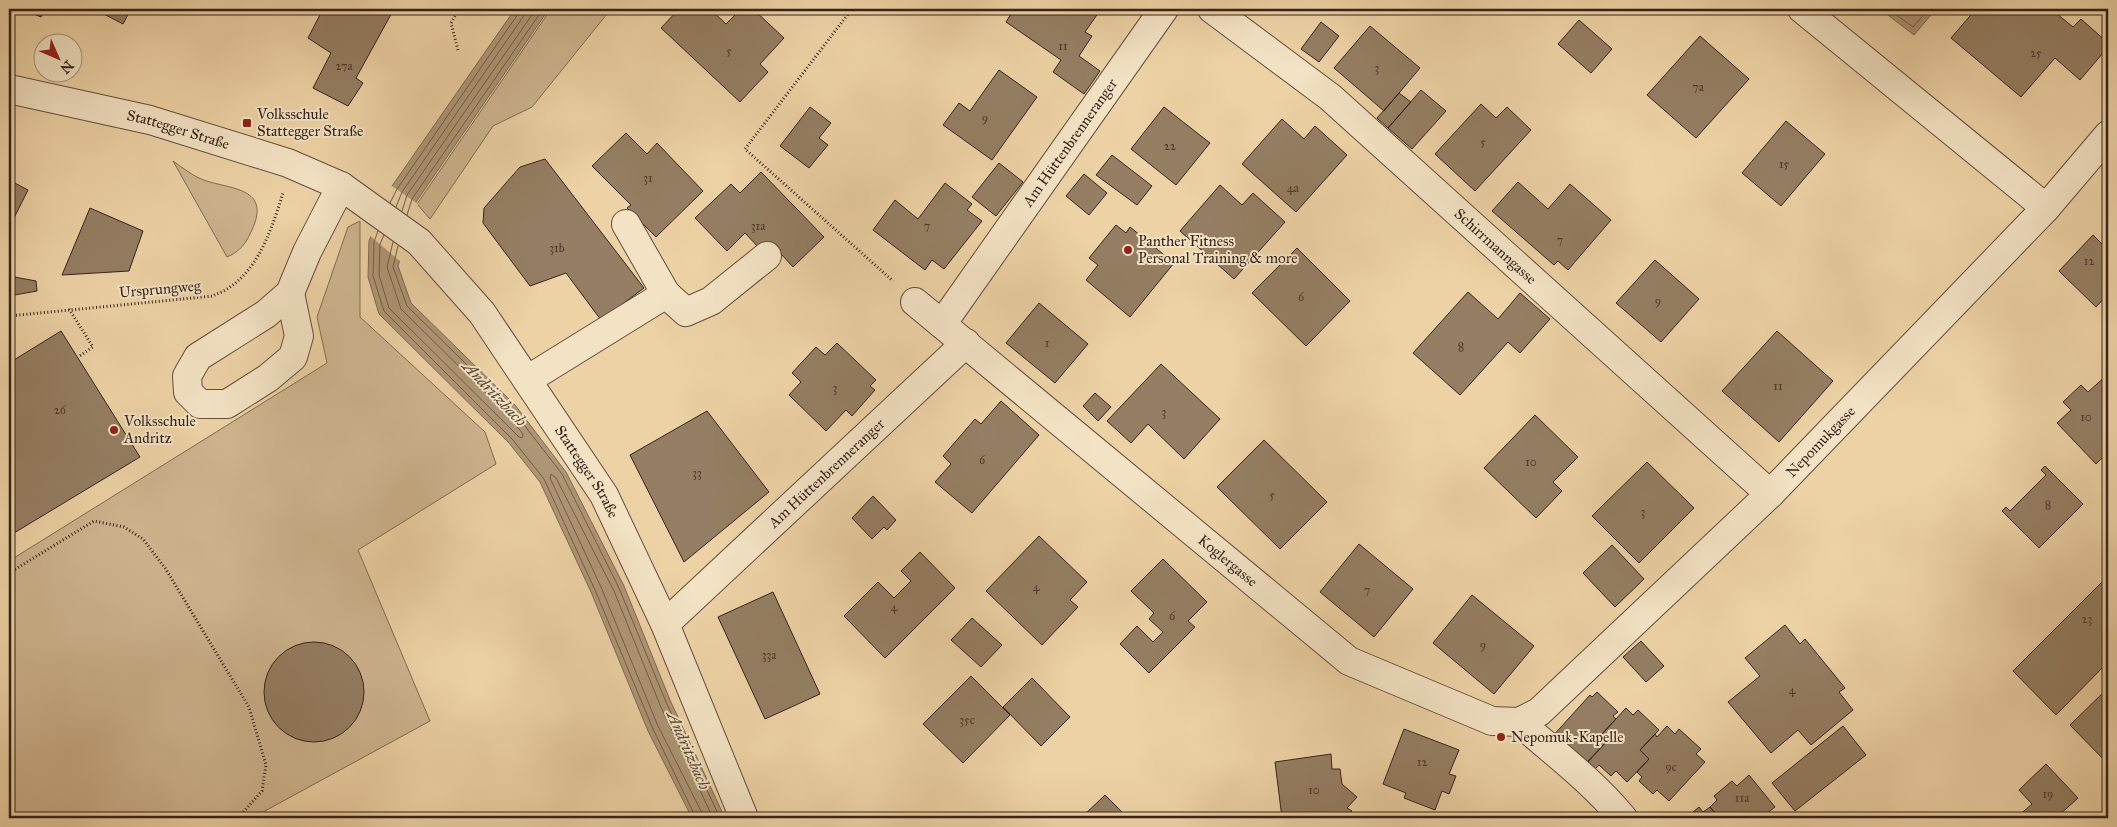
<svg xmlns="http://www.w3.org/2000/svg" width="2117" height="827" viewBox="0 0 2117 827" font-family="'IM FELL Great Primer',serif">
  <style>
    .green { fill: #ceb48e; stroke: #826b54 }
    .water { fill: #af9676; stroke: #7f6852 }
    .pier { fill: #edd2a5 }
    .lines { fill: none; stroke-linecap: round; stroke-linejoin: round }
    .shore { stroke: #725c48; stroke-width: 1 }
    .building { fill: #957e63; stroke: #36221b }
    .minor-casing { stroke: #644e3e; stroke-width: 30 }
    .path { stroke: #36221b; stroke-width: 3; stroke-dasharray: 1 2.5; stroke-linecap: butt }
    .minor { stroke: #f3e2c4; stroke-width: 28 }
    .poi-dot { fill: #8f2418; stroke: #f3e2c4; stroke-width: 2 }
    .labels { text-anchor: middle; stroke-width: 4; stroke-linejoin: round; paint-order: stroke }
    .number-label { font-size: 12px; fill: #4e392d }
    .poi-label { font-size: 15px; fill: #36221b; stroke: #f3e2c4; text-anchor: start }
    .street-label { font-size: 15px; fill: #36221b; stroke: #f3e2c4 }
    .water-label { font-size: 16px; font-style: italic; fill: #5a4536; stroke: #f3e2c4 }
  </style>
  <rect width="100%" height="100%" fill="#edd2a5"/>
  <filter id="stains"><feTurbulence type="fractalNoise" baseFrequency=".004" numOctaves="4"/><feColorMatrix values="0 0 0 0 .2 0 0 0 0 .09 0 0 0 0 .02 0 0 0 .5 -.17"/></filter>
  <radialGradient id="worn" r=".72"><stop offset=".6" stop-color="#630" stop-opacity="0"/><stop offset="1" stop-color="#630" stop-opacity=".3"/></radialGradient>
  <!-- green -->
  <path class="green" d="M551 9H611L532 107 493 126 430 219 417 204Z
    M173 161C182 167 190 174 199 178 224 190 273 184 252 230 246 243 241 251 227 257Z
    M360 221V317L485 432 496 464 358 550 430 721 252 818H9V561L327 363 317 317 348 227Z"/>
  <!-- water -->
  <path class="water" d="M515 9H549L416 202 398 266 411 303 515 405 566 472 624 586 670 700 725 818H692L648 731 591 592 540 482 509 443 379 314 368 277 369 241 392 186Z
    M1880 9H1936L1914 35Z"/>
  <!-- pier -->
  <path class="pier" d="M392 186 418 204 401 262 369 235 389 188Z"/>
  <g class="lines">
    <!-- shore -->
    <path class="shore" d="M1888 9 1913 27 1929 9
      M390 203 397 189 518 14 519 9
      M396 207 402 192 523 17 525 9
      M402 211 407 195 536 9
      M407 215 412 199 543 9
      M378 231 374 242 373 276 384 311 513 440 544 479 595 590 653 729 696 818
      M384 235 380 244 379 275 389 308 519 437 522 438 523 434 506 413 401 309 387 267 393 242
      M398 246 393 267 407 306 511 408 562 474 619 588 666 702 720 818
      M702 818 701 811 658 726 601 587 550 478 551 474 556 478 614 591 660 705 713 818"/>
  </g>
  <!-- building -->
  <path class="building" d="M22 9H45L41 17Z
    M94 9H131L123 24Z
    M323 9H394L356 78 363 83 348 106 313 88 331 53 308 38Z
    M679 9H710L726 24 741 9H753L784 38 760 64 768 72 740 102 661 28Z
    M1014 9H1101L1085 32 1092 36 1079 56 1100 71 1084 94 1053 72 1061 60 1006 22Z
    M1976 9H2051L2073 27 2081 19 2108 43V47L2080 80 2055 58 2021 97 1951 38Z
    M1579 20 1612 49 1591 73 1558 44Z
    M1321 22 1339 36 1319 62 1301 49Z
    M1370 26 1420 68 1384 111 1334 68Z
    M1700 36 1749 79 1696 138 1647 95Z
    M999 70 1037 97 992 160 943 125 959 103 970 111Z
    M1421 90 1446 111 1412 149 1388 128Z
    M1399 93 1411 102 1388 128 1377 118Z
    M1481 104 1496 118 1507 107 1531 130 1475 191 1435 154Z
    M810 107 831 123 819 138 828 145 809 168 780 146Z
    M1164 107 1210 143 1176 185 1131 149Z
    M1282 119 1304 139 1315 126 1347 155 1296 212 1242 164Z
    M1786 121 1825 154 1781 206 1742 173Z
    M626 133 647 154 657 143 703 191 656 237 627 208 631 205 592 166Z
    M1112 155 1152 186 1137 205 1096 175Z
    M545 159 644 288 601 320 566 273 530 286 483 223 484 208 520 167Z
    M999 163 1023 182 996 216 972 197Z
    M761 172 824 237 793 267 770 242 761 250 745 233 727 251 695 218 731 184 740 193Z
    M1084 174 1107 193 1089 215 1066 196Z
    M9 180 28 190 9 228Z
    M1518 182 1548 209 1570 184 1611 220 1568 270 1558 261 1554 265 1492 211Z
    M945 183 972 204 967 210 982 221 944 269 932 260 925 270 873 230 895 200 918 219Z
    M1220 185 1242 205 1253 193 1285 222 1234 279 1180 231Z
    M90 208 143 231 129 271 62 275Z
    M1116 225 1126 233 1130 227 1174 263 1130 317 1086 280 1098 265 1089 258Z
    M2093 235 2108 250V294L2096 307 2059 271Z
    M1297 248 1350 301 1306 346 1252 293Z
    M1655 260 1699 299 1661 342 1616 303Z
    M9 276 36 281 37 291 9 296Z
    M1468 292 1498 319 1520 293 1550 319 1520 353 1508 342 1460 395 1413 353Z
    M1039 303 1088 344 1055 383 1006 343Z
    M61 331 140 457 9 536V363Z
    M1777 331 1833 381 1779 442 1722 391Z
    M837 343 876 380 870 386 875 390 852 416 846 410 826 431 789 395 801 382 792 373 816 347 825 355Z
    M1161 364 1220 419 1184 459 1148 424 1131 443 1107 421Z
    M2106 376 2108 378V452L2096 464 2057 423 2071 410 2063 402 2081 385 2088 392Z
    M1095 393 1111 407 1098 421 1083 406Z
    M1001 401 1039 435 972 513 935 482 951 464 943 456 975 419 981 424Z
    M707 411 769 492 684 562 630 455Z
    M1535 415 1578 457 1553 482 1562 491 1536 518 1484 468Z
    M1264 440 1327 502 1280 549 1217 487Z
    M1647 462 1694 508 1639 563 1592 516Z
    M2045 466 2083 504 2039 548 2002 511 2006 507 2010 511 2046 475 2041 470Z
    M873 496 896 520 887 530 884 527 872 539 852 518Z
    M1039 536 1087 582 1070 600 1078 607 1042 645 986 591Z
    M1359 544 1413 589 1374 637 1320 592Z
    M1612 545 1644 579 1615 607 1583 573Z
    M920 552 955 588 885 658 844 616 878 582 894 598 911 581 901 571Z
    M1163 559 1207 602 1188 621 1195 627 1149 673 1120 644 1137 626 1153 642 1163 632 1149 619 1154 613 1131 591Z
    M2108 576V662L2056 715 2013 671Z
    M773 592 820 694 765 719 718 617Z
    M1472 595 1534 646 1494 694 1433 643Z
    M972 618 1002 645 981 667 951 640Z
    M1785 625 1800 644 1805 639 1845 688 1839 692 1853 710 1811 745 1798 730 1771 753 1728 702 1760 676 1745 658Z
    M1641 641 1664 666 1646 682 1623 657Z
    M264 692a50 50 0 1 1 100 0a50 50 0 1 1-100 0Z
    M971 676 1010 715 963 763 923 724Z
    M1032 678 1070 717 1041 746 1003 707Z
    M2108 688V764L2070 725Z
    M1597 692 1618 712 1613 716 1616 719 1602 734 1608 740 1586 763 1551 738 1590 695 1592 697Z
    M1626 708 1633 715 1638 710 1659 730 1640 750 1649 759 1627 782 1616 771 1611 776 1599 765 1595 769 1588 762 1608 740 1602 734Z
    M1667 726 1675 734 1679 729 1701 749 1696 754 1705 762 1669 801 1657 790 1653 794 1639 781 1642 777 1637 772 1649 759 1640 750 1655 734 1657 737Z
    M1843 726 1866 755 1795 811 1772 783Z
    M1404 729 1459 750 1449 774 1456 776 1449 794 1442 791 1435 810 1404 798 1406 793 1383 784Z
    M1331 754 1332 769H1340L1342 784 1357 797 1347 808 1352 811 1346 818H1282L1275 762Z
    M2046 764 2078 798 2056 818H2016L2032 804 2019 790Z
    M1749 775 1775 807 1761 818H1719L1710 807 1717 800 1714 796 1732 781 1737 786Z
    M1105 795 1128 818H1081Z
    M1699 807 1703 812 1710 807 1719 818H1686Z"/>
  <g class="lines">
    <!-- minor casing -->
    <g class="minor-casing">
      <g id="minor">
        <path id="s1" d="M1212 9 1330 97 1770 494"/>
        <path d="M1802 9 2046 208"/>
        <path id="s2" d="M9 89 150 120 288 163 341 186 419 242 482 313 604 495 665 624 744 818"/>
        <path d="M626 224 666 294"/>
        <path d="M290 293 299 336 293 357 268 378 227 404H200L188 392 187 376 198 357 266 314Z"/>
        <path d="M290 293 307 252 341 186"/>
        <path id="s3" d="M915 302 1349 661 1492 721 1519 722 1539 712 1770 494 2046 208 2108 135"/>
        <path id="s4" d="M942 324 1164 9"/>
        <path d="M527 380 666 294 686 312 711 301 767 256"/>
        <path id="s5" d="M665 624 966 343"/>
        <path d="M1519 722C1555 753 1593 782 1623 818"/>
      </g>
    </g>
    <!-- path -->
    <path class="path" d="M852 9 745 149 893 281
      M458 50 451 23 459 9
      M69 309 93 347 78 357
      M9 316 213 296C218 293 225 291 230 287 260 267 273 225 283 193
      M9 573 94 521 124 527 143 539 165 568 249 707 266 765 262 791 238 818"/>
    <!-- minor -->
    <use href="#minor" class="minor"/>
  </g>
  <!-- markers -->
  <g class="poi-dot">
    <rect x="242" y="118" width="10" height="10" rx="2.5"/>
    <circle cx="1128" cy="250" r="5"/>
    <circle cx="114" cy="430" r="5"/>
    <circle cx="1501" cy="737" r="5"/>
  </g>
  <g class="labels">
    <!-- number labels -->
    <g class="number-label">
      <text x="1063" y="50">11</text>
      <text x="729" y="55">5</text>
      <text x="2036" y="57">25</text>
      <text x="344" y="70">27a</text>
      <text x="1377" y="72">3</text>
      <text x="1698" y="91">7a</text>
      <text x="985" y="122">9</text>
      <text x="1483" y="146">5</text>
      <text x="1170" y="150">22</text>
      <text x="1784" y="168">15</text>
      <text x="648" y="182">31</text>
      <text x="1293" y="192">4a</text>
      <text x="758" y="230">31a</text>
      <text x="927" y="230">7</text>
      <text x="1560" y="244">7</text>
      <text x="557" y="252">31b</text>
      <text x="2089" y="265">12</text>
      <text x="1301" y="301">6</text>
      <text x="1658" y="305">9</text>
      <text x="1047" y="347">1</text>
      <text x="1461" y="351">8</text>
      <text x="1778" y="390">11</text>
      <text x="835" y="392">3</text>
      <text x="60" y="414">26</text>
      <text x="1164" y="416">3</text>
      <text x="2086" y="421">10</text>
      <text x="982" y="464">6</text>
      <text x="1531" y="466">10</text>
      <text x="697" y="477">33</text>
      <text x="1272" y="499">5</text>
      <text x="2048" y="509">8</text>
      <text x="1643" y="516">3</text>
      <text x="1036" y="591">4</text>
      <text x="1367" y="594">7</text>
      <text x="894" y="611">4</text>
      <text x="1172" y="620">6</text>
      <text x="2087" y="623">23</text>
      <text x="1483" y="649">9</text>
      <text x="769" y="659">33a</text>
      <text x="1792" y="694">4</text>
      <text x="967" y="724">35c</text>
      <text x="1422" y="766">12</text>
      <text x="1671" y="771">9c</text>
      <text x="1314" y="794">10</text>
      <text x="2048" y="798">19</text>
      <text x="1742" y="802">11a</text>
    </g>
    <!-- poi labels -->
    <g class="poi-label">
      <text x="257" y="119">Volksschule<tspan x="257" dy="17">Stattegger Straße</tspan></text>
      <text x="1138" y="246">Panther Fitness<tspan x="1138" dy="17">Personal Training &amp; more</tspan></text>
      <text x="124" y="426">Volksschule<tspan x="124" dy="17">Andritz</tspan></text>
      <text x="1511" y="742">Nepomuk-Kapelle</text>
    </g>
    <!-- street labels -->
    <g class="street-label">
      <text dy="5" stroke="none"><textPath href="#s2" startOffset="174">Stattegger Straße</textPath></text>
      <text dy="5" stroke="none"><textPath href="#s4" startOffset="222">Am Hüttenbrenneranger</textPath></text>
      <text dy="5" stroke="none"><textPath href="#s1" startOffset="370">Schirrmanngasse</textPath></text>
      <text transform="translate(160 289) rotate(-5)" y="5">Ursprungweg</text>
      <text dy="5" stroke="none"><textPath href="#s3" startOffset="1158">Nepomukgasse</textPath></text>
      <text dy="5" stroke="none"><textPath href="#s2" startOffset="728">Stattegger Straße</textPath></text>
      <text dy="5" stroke="none"><textPath href="#s5" startOffset="221">Am Hüttenbrenneranger</textPath></text>
      <text dy="5" stroke="none"><textPath href="#s3" startOffset="406">Koglergasse</textPath></text>
    </g>
    <!-- water labels -->
    <g class="water-label">
      <text transform="translate(495 393) rotate(46)" y="6">Andritzbach</text>
      <text transform="translate(689 750) rotate(66)" y="6">Andritzbach</text>
    </g>
  </g>
  <!-- margin -->
  <rect width="2117" height="827" fill="none" stroke="#edd2a5" stroke-width="30"/>
  <rect x="10" y="10" width="2097" height="807" fill="none" stroke="#36221b" stroke-width="2.5"/>
  <rect x="15" y="15" width="2087" height="797" fill="none" stroke="#36221b"/>
  <!-- north arrow -->
  <g transform="translate(58 58) rotate(135)"><circle r="24" fill="#f3e2c4" stroke="#a79580"/>
  <path d="M0-4L9 19L0 12L-9 19Z" fill="#8f2418"/>
  <text y="-8" font-size="14" font-weight="bold" text-anchor="middle" fill="#36221b">N</text>
  </g>
  <rect width="100%" height="100%" filter="url(#stains)"/>
  <rect width="100%" height="100%" fill="url(#worn)"/>
</svg>
